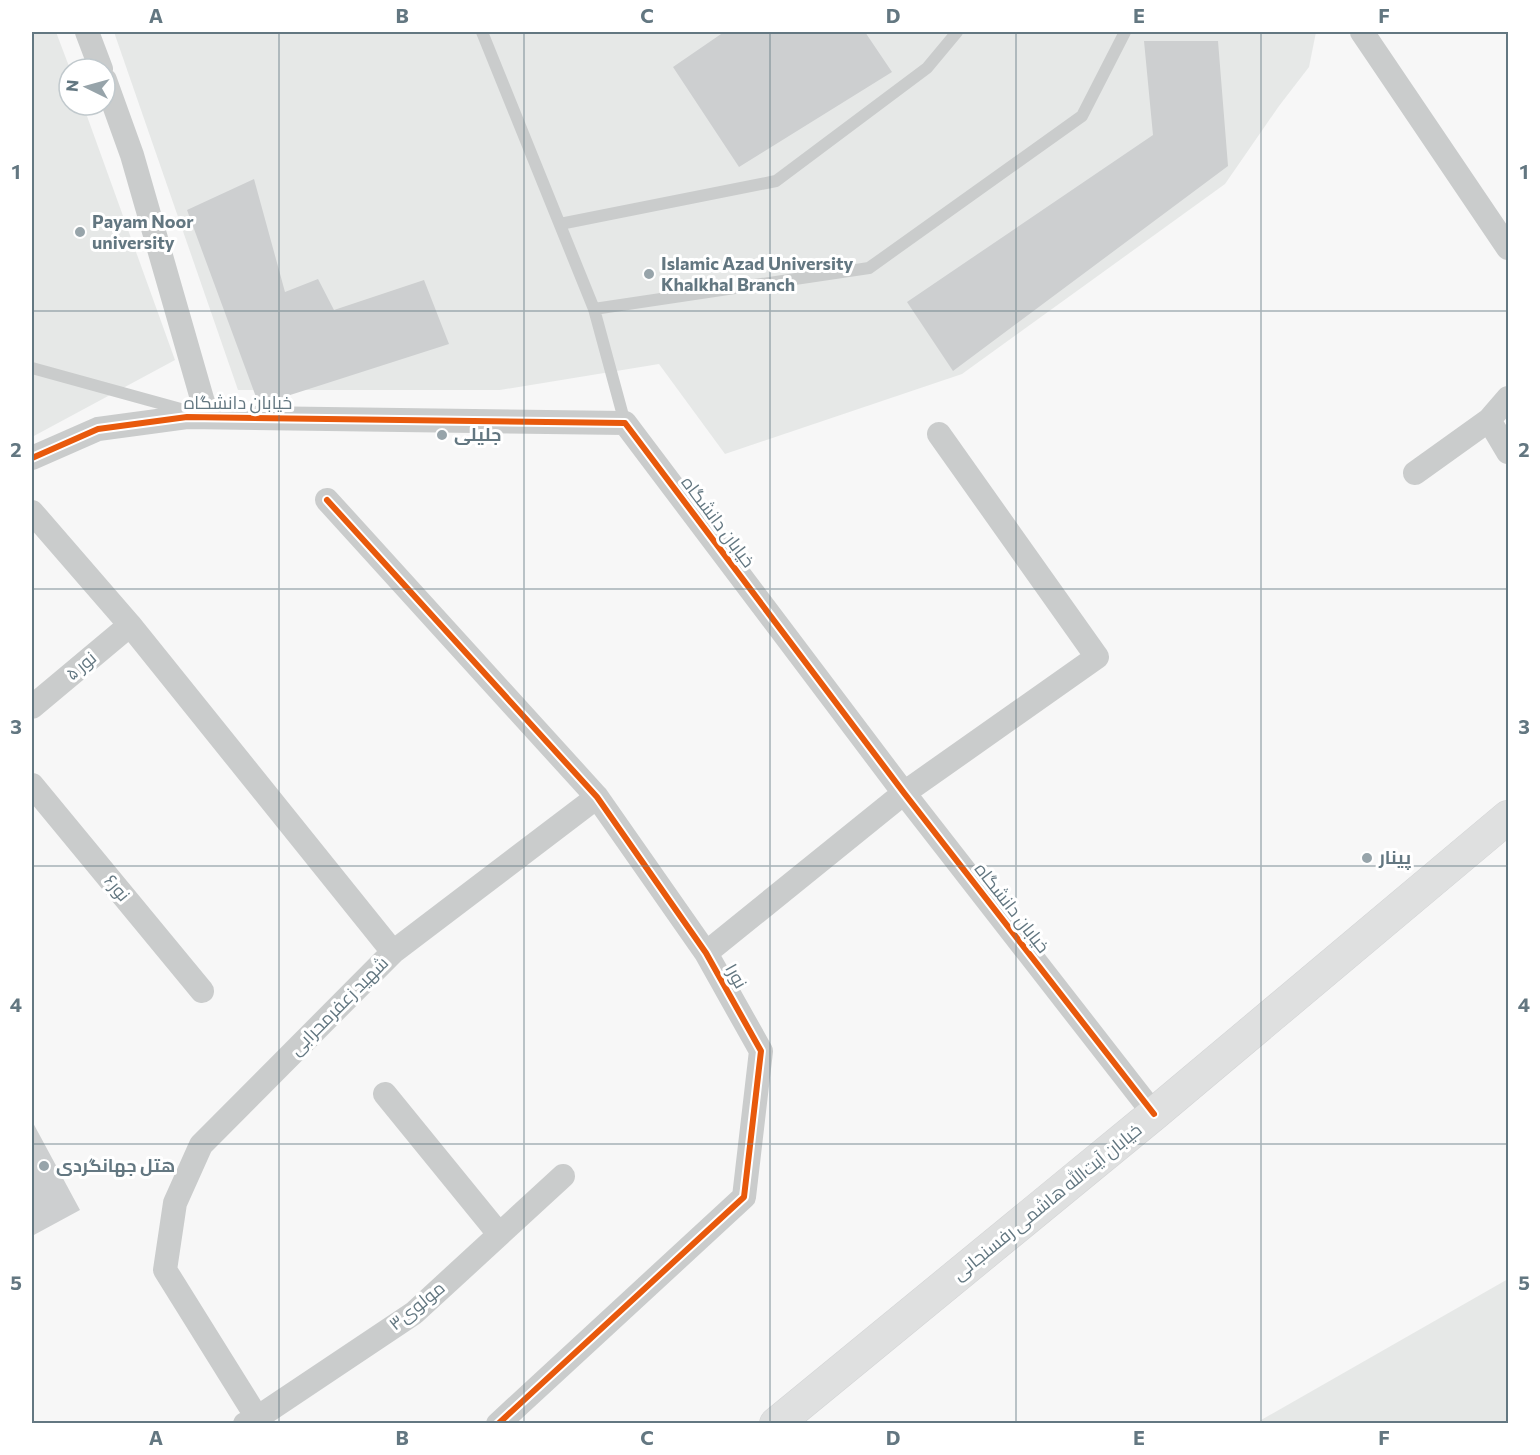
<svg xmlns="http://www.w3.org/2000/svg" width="1540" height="1455" viewBox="0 0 1540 1455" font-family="Commissioner,Cairo,sans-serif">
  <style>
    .built { fill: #e6e8e7 }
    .building { fill: #cdcfd0 }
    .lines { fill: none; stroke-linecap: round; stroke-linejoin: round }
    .secondary-casing { stroke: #d3d4d5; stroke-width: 34 }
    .service { stroke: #cacccc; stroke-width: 12 }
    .minor { stroke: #cacccc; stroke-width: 24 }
    .secondary { stroke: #dfe0e0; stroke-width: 33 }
    .cycleway-casing { stroke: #fff; stroke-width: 10 }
    .cycleway { stroke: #e8590c; stroke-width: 6 }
    .grid { fill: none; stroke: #637781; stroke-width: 1.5; stroke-opacity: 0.55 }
    .poi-dot { fill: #97a4aa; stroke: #fff; stroke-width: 2 }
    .labels { text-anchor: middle; stroke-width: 6; stroke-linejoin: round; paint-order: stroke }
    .poi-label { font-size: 18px; font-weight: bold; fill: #637781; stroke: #fff; text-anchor: start }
    .street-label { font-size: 18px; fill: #637781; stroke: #fff }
    .neatline { fill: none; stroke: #637781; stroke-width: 2 }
    .grid-label { font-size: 20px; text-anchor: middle; font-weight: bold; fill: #637781 }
  </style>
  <rect width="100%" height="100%" fill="#f7f7f7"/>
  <!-- built -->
  <path class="built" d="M32 32H56L70 69 69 105H83L175 360 32 437Z
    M114 32H1316L1309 67 1279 106 1225 184 962 374 725 454 659 364 500 390H238Z
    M1508 1279V1423H1256Z"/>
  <!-- building -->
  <path class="building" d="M724 32H865L892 72 739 167 673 67Z
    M1144 41H1218L1228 166 953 371 907 302 1153 135Z
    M254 179 285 292 318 279 334 310 424 280 449 344 259 405 187 210Z
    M32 1121 80 1210 32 1236Z"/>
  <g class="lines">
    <!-- secondary casing -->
    <g class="secondary-casing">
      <path id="secondary" d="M776 1424 1154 1114 1508 817"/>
    </g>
    <!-- service -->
    <path class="service" d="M482 32 594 309 625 423
      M560 224 776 181 927 68 957 32
      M594 309 869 268 1082 116 1125 32
      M32 368 188 411"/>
    <!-- minor -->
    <path class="minor" d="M87 32 101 69
      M1362 32 1508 248
      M105 80 132 155 207 416
      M1489 420 1508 452
      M32 458 98 429 187 417 625 423 904 793 1154 1114
      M1415 473 1489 420 1508 398
      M327 500 597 797 706 953 761 1051 744 1197 498 1424
      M32 512 130 625 393 952 201 1145 175 1203 165 1270 261 1424
      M32 707 130 625
      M32 785 202 991
      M393 952 597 797
      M706 953 904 793 1097 657 939 434
      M385 1094 499 1234
      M245 1424 257 1418 414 1313 563 1176"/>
    <!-- secondary -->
    <use href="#secondary" class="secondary"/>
    <!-- cycleway casing -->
    <g class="cycleway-casing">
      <path id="cycleway" d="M32 458 98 429 187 417 625 423 904 793 1154 1114
        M327 500 597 797 706 953 761 1051 744 1197 498 1424"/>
    </g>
    <!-- cycleway -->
    <use href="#cycleway" class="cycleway"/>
  </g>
  <!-- grid -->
  <path class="grid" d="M279 32V1424M524 32V1424M770 32V1424M1016 32V1424M1261 32V1424M32 311H1508M32 589H1508M32 866H1508M32 1144H1508"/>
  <!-- markers -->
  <g class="poi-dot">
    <circle cx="80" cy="232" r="6"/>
    <circle cx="649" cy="274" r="6"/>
    <circle cx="442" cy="435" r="6"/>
    <circle cx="1367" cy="858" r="6"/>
    <circle cx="44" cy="1166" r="6"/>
  </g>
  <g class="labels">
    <!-- poi labels -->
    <g class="poi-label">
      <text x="92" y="228">Payam Noor<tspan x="92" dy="21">university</tspan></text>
      <text x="661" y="270">Islamic Azad University<tspan x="661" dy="21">Khalkhal Branch</tspan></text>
      <text x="454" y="441">جلیلی</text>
      <text x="1379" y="864">پینار</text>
      <text x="56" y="1172">هتل جهانگردی</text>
    </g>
    <!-- street labels -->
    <g class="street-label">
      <text x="238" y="409">خیابان دانشگاه</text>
      <text transform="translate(718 522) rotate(53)" y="6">خیابان دانشگاه</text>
      <text transform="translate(81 666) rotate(-40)" y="6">نور ۵</text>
      <text transform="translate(117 888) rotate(50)" y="6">نور۶</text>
      <text transform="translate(1012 908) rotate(52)" y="6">خیابان دانشگاه</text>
      <text transform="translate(736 976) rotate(61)" y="6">نور۱</text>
      <text transform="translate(339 1006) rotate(-45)" y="6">شهید زعفرمحرابی</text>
      <text transform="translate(1047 1202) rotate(-39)" y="6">خیابان آیت‌الله هاشمی رفسنجانی</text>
      <text transform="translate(417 1306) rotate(-39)" y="6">مولوی۳</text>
    </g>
  </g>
  <!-- border -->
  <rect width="1540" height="1455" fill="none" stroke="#ffffff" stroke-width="66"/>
  <!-- north arrow -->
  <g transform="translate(87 87) rotate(275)"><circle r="28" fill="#ffffff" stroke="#c1c9cd" stroke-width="1.5"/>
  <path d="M0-4.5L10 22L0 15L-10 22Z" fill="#97a4aa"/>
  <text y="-9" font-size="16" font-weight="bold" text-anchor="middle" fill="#637781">N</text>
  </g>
  <rect x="33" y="33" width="1474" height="1389" class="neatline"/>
  <g class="grid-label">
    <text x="156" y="23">A</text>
    <text x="402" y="23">B</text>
    <text x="647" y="23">C</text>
    <text x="893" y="23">D</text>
    <text x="1139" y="23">E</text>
    <text x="1384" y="23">F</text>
    <text x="16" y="179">1</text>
    <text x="1524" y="179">1</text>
    <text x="16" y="457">2</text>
    <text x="1524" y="457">2</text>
    <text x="16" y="734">3</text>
    <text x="1524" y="734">3</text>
    <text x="16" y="1012">4</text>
    <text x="1524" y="1012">4</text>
    <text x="16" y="1290">5</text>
    <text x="1524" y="1290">5</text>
    <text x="156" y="1445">A</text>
    <text x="402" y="1445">B</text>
    <text x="647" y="1445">C</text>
    <text x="893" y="1445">D</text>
    <text x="1139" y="1445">E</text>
    <text x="1384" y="1445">F</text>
  </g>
</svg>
